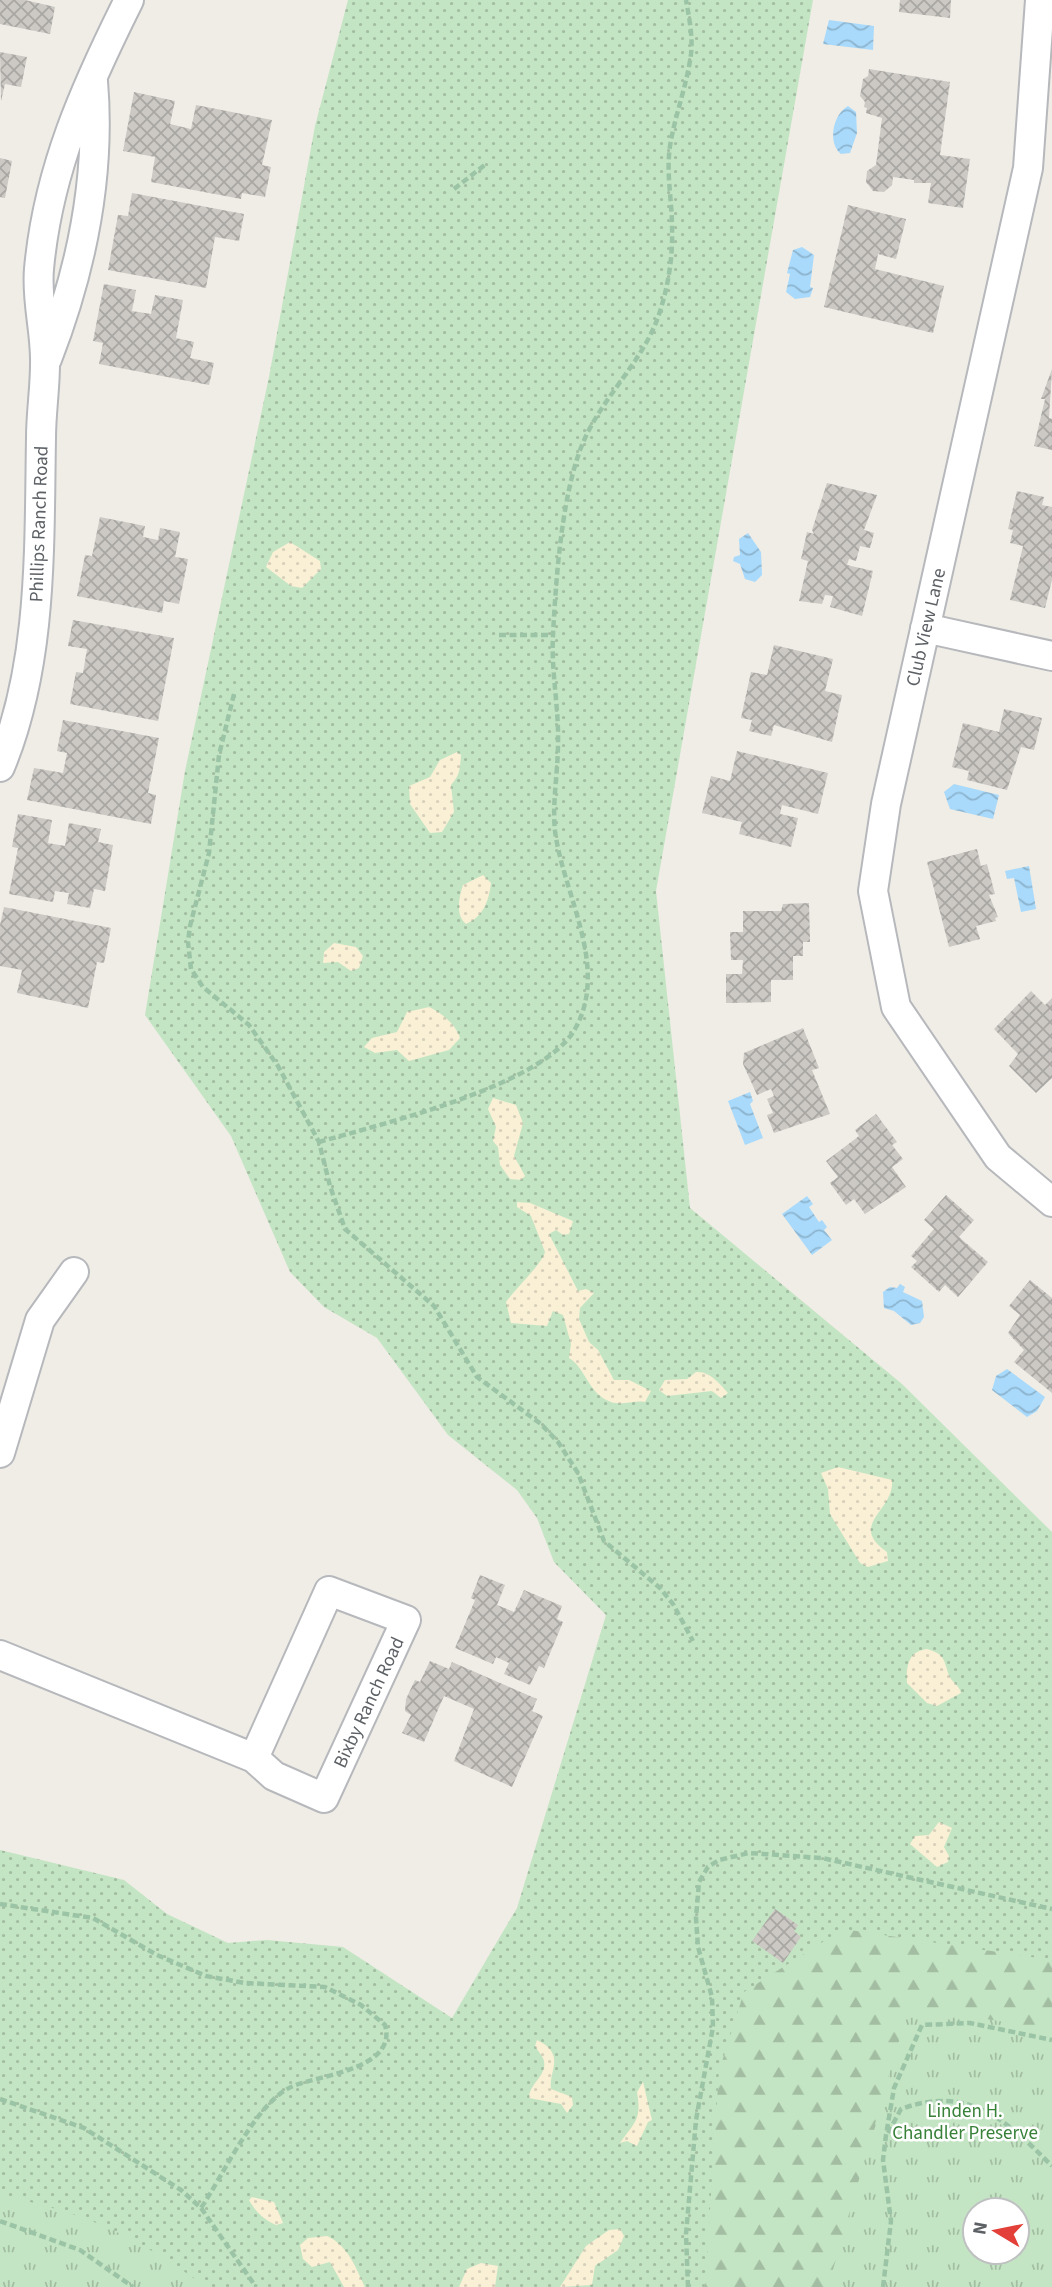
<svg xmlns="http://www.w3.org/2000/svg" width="1052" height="2287" viewBox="0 0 1052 2287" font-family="'Source Sans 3',sans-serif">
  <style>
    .grass { fill: url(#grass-dots); fill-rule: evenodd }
    .forest { fill: url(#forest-firs) }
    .sand { fill: url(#sand-dots) }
    .park { fill: url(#park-tufts); fill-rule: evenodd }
    .water { fill: url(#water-waves) }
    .building { fill: url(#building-cross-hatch) }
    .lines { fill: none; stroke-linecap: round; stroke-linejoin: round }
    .minor-casing { stroke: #b6b8bc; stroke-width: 32 }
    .path { stroke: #9bc4a6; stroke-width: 4.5; stroke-dasharray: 7 3.5; stroke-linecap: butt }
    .minor { stroke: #fff; stroke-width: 28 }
    .labels { text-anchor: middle; stroke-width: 5; stroke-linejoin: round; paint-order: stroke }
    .street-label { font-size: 19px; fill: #5d6165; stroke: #fff }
    .park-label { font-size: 19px; fill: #388139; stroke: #fff }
  </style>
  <defs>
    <pattern id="grass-dots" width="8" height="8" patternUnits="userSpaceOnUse" patternTransform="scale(1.75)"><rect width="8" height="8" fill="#c4e5c3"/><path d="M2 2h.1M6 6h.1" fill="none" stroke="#a2bda2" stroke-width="1.8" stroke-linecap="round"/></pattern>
    <pattern id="forest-firs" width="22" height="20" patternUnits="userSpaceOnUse" patternTransform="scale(1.75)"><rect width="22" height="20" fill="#c4e5c3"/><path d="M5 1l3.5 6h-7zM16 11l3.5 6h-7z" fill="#a2bda2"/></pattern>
    <pattern id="sand-dots" width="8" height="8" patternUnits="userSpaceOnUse" patternTransform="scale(1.75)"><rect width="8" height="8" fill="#f9f0d6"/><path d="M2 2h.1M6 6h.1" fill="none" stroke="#d8d0ba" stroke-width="1.8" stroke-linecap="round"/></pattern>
    <pattern id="park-tufts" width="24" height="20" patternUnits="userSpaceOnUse" patternTransform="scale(1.75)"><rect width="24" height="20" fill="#c4e5c3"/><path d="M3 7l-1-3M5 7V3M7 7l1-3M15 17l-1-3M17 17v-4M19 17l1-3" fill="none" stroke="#a2bda2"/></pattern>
    <pattern id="water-waves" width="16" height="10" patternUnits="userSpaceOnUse" patternTransform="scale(1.75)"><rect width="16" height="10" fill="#a9dafb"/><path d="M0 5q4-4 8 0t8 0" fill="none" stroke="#8db4cf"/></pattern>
    <pattern id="building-cross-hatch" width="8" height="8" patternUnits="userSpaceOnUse" patternTransform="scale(1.75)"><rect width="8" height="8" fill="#ccc9c4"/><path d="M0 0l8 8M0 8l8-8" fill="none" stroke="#a9a7a3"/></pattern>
  </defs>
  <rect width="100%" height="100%" fill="#efede6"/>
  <!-- grass -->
  <path class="grass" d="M348 0H813L656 891 690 1208 902 1384 1052 1532V2287H0V1850L124 1880 167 1914 228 1943 267 1940 343 1947 452 2018 517 1908 606 1615 554 1562 537 1518 517 1490 448 1435 377 1338 324 1307 290 1272 231 1136 145 1015 185 771 269 377 315 126ZM975 2210H1017V2252H975Z"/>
  <!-- forest -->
  <path class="forest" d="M843 1929 1052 1960V2032L838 2287H705L719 2071 744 1992Z"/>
  <!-- sand -->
  <path class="sand" d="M290 542 320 561 321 569 302 588 291 586 266 567 273 552Z
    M457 752 461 755C460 769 460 775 451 785L454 812 442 832 430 833 410 804 409 786 430 777 440 760Z
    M483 875 491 883C489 901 483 917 466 924 455 915 459 897 463 885Z
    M334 943 356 947 363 956 359 968 351 971 338 962 323 963 324 952Z
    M429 1007C441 1012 457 1026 460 1038L449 1050 409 1061 397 1050 375 1053 364 1047 372 1038 397 1032 407 1012Z
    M493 1098 516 1105 523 1123 514 1156 525 1176 521 1180 510 1179 500 1165 498 1147 493 1141 496 1127 488 1109Z
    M517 1202 530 1203 573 1221 569 1234 563 1235 556 1230 549 1234 578 1291 586 1289 594 1293 580 1308 579 1319 589 1342 598 1350 614 1380H629L651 1391 645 1402C634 1400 622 1406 611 1402 588 1394 586 1368 569 1358L571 1344 563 1315 553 1311 547 1326 511 1323 506 1302C515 1289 542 1264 545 1252L531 1216 517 1207Z
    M696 1372C710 1371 721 1385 728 1393L721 1398 712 1391 667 1396 659 1390 665 1380 687 1379Z
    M838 1467 892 1480C895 1511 847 1524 887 1552L888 1561 868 1567 860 1563 830 1514 828 1489 821 1473Z
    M927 1649C949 1655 943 1665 951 1679 955 1684 959 1686 961 1693L937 1706 927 1703 907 1683C906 1667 908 1651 927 1649Z
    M939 1822 952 1828 944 1847 949 1856 948 1862 937 1867 910 1844 915 1836 929 1835Z
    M537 2040C567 2054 548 2072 551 2089L572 2097 573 2105 567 2113 561 2104 529 2098C529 2084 547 2076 544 2061 543 2056 537 2050 535 2046Z
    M643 2082 652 2120 648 2122 637 2146 627 2141 620 2143C634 2122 642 2121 637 2092Z
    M252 2197 274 2202 283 2223 276 2225C263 2219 256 2212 249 2200Z
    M609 2230 620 2229 624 2236 618 2250 595 2266 592 2285 560 2287 586 2246Z
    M327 2236C349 2246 356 2269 365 2287H344L330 2262 312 2267 303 2259 300 2245 308 2238Z
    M481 2263 498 2266 495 2287H459L467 2269Z"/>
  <!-- park -->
  <path class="park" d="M909 2006 1052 2030V2287H828ZM1017 2210V2252H975V2210Z
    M0 2195C64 2209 109 2223 165 2259 178 2268 193 2276 204 2287H0Z"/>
  <!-- water -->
  <path class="water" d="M829 20 874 26 873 50 823 44Z
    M848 106 856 112 857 133 850 153 841 154C827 143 833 114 848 106Z
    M802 247 814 255 810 287 813 288 810 297 795 299 786 292 790 274 787 273 793 250Z
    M748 533 761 552 762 575 755 582 745 579 740 564 733 561 734 557 740 555 739 539Z
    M954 784 999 795 993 819 950 809 944 792Z
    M1029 866 1036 909 1021 912 1014 878 1007 879 1005 871Z
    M750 1092 753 1101 750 1104 763 1138 745 1145 728 1101Z
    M807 1196 813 1204 809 1207 819 1222 822 1220 827 1227 824 1230 832 1240 812 1255 782 1214Z
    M900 1284 905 1287 903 1292 922 1301 924 1317 920 1323 911 1325 894 1311 884 1308 883 1292 890 1287 897 1288Z
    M1007 1369 1045 1397 1037 1411 1027 1417 992 1390 996 1376Z"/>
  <!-- building -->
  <path class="building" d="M0 0H25L55 7 50 34 0 24Z
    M900 0H951L950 18 899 12Z
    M0 52 27 57 21 87 5 84 1 101Z
    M869 69 950 82 940 155 970 159 963 208 928 203 931 183H914V180L893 177 892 185 884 192 873 191 866 182 867 171 876 165 882 118 866 113 867 108 864 107 865 102 860 96 863 79 868 76Z
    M134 92 175 101 170 124 191 129 196 105 272 120 262 165 271 167 265 197 242 193 241 199 151 182 155 157 123 151Z
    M0 158 12 161 5 198 0 197Z
    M132 193 244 214 239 241 215 237 206 288 108 270 118 215 128 216Z
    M848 205 906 219 896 259 878 254 875 269 944 286 933 333 824 307Z
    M104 284 136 290 132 311 151 314 155 295 183 300 176 338 194 342 190 358 214 363 209 385 99 364 103 343 93 341Z
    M1052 369 1049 418 1052 419V450L1034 446 1045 399H1041Z
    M827 483 877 495 864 530 874 533 870 548 860 546 856 561 849 559 847 565 873 571 862 616 830 607 833 596 825 595 822 604 799 601 808 561 801 559 807 532 814 534 812 530Z
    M1017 491 1044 497 1042 505 1052 507V580L1045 608 1010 600 1023 546 1010 543 1013 530 1008 529Z
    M100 517 145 526 143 537 158 540 160 528 180 532 175 557 188 559 179 604 164 601 162 613 77 596 85 555 92 556Z
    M73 620 174 638 158 721 70 704 76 672 83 673 87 649 68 646Z
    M774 645 833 659 825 691 842 695 832 742 774 725 771 736 749 731 752 720 741 718 751 672 767 675Z
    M1004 709 1042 718 1034 750 1021 747 1007 790 967 780 969 771 952 767 963 723 999 732Z
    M63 720 159 738 148 793 156 795 151 824 27 800 34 768 63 773 67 753 57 751Z
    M737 751 828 773 818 814 782 805 780 814 798 818 791 847 739 834 742 822 702 813 711 776 730 781Z
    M18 814 52 820 48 843 65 846 69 823 101 829 98 842 113 845 105 891 94 889 90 908 67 904 69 893 55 891 53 902 9 894 18 848 12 847Z
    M977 849 981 866 987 864 995 894 989 895 998 917 995 918 996 921 976 926 980 939 949 947 927 862Z
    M809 903 810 942H803V956H793V980H771V1002L726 1003V974H742L743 960H731L730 932H743V911H781L783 904Z
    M4 907 111 928 104 963 97 962 88 1008 17 993 22 970 0 966V925Z
    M1031 991 1045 1005 1052 998V1078L1036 1093 1009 1066 1018 1054 994 1029Z
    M803 1028 819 1068 812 1070 830 1114 774 1133 767 1115 773 1113 767 1099 774 1096 771 1089 757 1095 743 1064 744 1053Z
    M876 1114 897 1142 892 1145 903 1159 892 1167 906 1187 865 1214 854 1199 846 1205 830 1183 838 1177 826 1161 859 1136 855 1130Z
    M946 1195 974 1220 959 1237 988 1262 958 1297 945 1285 939 1292 911 1267 917 1261 911 1256 934 1229 924 1220Z
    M1030 1280 1052 1298V1393L1014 1362 1024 1350 1008 1333 1020 1315 1009 1306Z
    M480 1575 505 1585 497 1605 514 1612 524 1590 562 1606 557 1619 563 1622 544 1668 539 1666 530 1685 504 1674 509 1663 496 1657 493 1664 455 1648 475 1600 471 1598Z
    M430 1661 449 1669 452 1662 537 1699 532 1711 543 1716 512 1787 454 1761 474 1709 444 1696 424 1742 402 1733 411 1715 405 1711 406 1699 415 1680 420 1682Z
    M775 1909 798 1925 794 1931 801 1937 783 1963 752 1941Z"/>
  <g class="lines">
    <!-- minor casing -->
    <g class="minor-casing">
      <path id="minor" d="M1040 0 1028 168 886 804 873 891 896 1007 998 1157 1052 1202
        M47 359C82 269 101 177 93 81
        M925 628 1052 656
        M0 767C43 663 39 548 41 438 41 413 45 389 45 364 46 332 36 301 39 269 48 170 85 88 129 0
        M0 1453 40 1320 74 1272
        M0 1655 254 1758 274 1776 324 1798 406 1620 329 1591 254 1758"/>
    </g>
    <!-- path -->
    <path class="path" d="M454 189 486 164
      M499 635H553
      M234 694 219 755 209 853 190 926 188 942 191 969 203 987 249 1025 278 1066 319 1142 330 1186 345 1229 434 1306 477 1377 541 1424 558 1442 578 1473 604 1541 660 1588 673 1604 693 1641
      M319 1142C381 1124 543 1086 575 1029 610 967 563 894 555 831 552 802 558 773 558 743 559 708 551 672 553 635 556 578 562 486 586 436 608 390 647 357 661 308 669 282 673 254 672 227 672 200 666 174 670 146 675 115 687 85 691 54 693 36 689 17 686 0
      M0 1904 93 1918 157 1955 206 1976 245 1983 325 1987 361 2005 385 2025C398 2070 317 2075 291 2087 256 2103 224 2174 201 2208
      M0 2099 84 2128 181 2190 201 2208 256 2287
      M888 2133 901 2109C969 2084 1007 2121 1052 2166
      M0 2221 80 2250 133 2287
      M688 2287 686 2234 696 2120 713 2027 712 1997 698 1947 696 1918 699 1882 708 1867 719 1860 749 1853 822 1858 1052 1909
      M883 2287 891 2221 883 2160 886 2135 894 2088 922 2025 970 2023 1052 2040"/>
    <!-- minor -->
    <use href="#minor" class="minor"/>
  </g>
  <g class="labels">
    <!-- street labels -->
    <g class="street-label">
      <text transform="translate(38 524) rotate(-88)" y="7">Phillips Ranch Road</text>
      <text transform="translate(925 627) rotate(-77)" y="7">Club View Lane</text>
      <text transform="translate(368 1702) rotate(-65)" y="7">Bixby Ranch Road</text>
    </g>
    <!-- park labels -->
    <g class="park-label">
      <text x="965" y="2117">Linden H.<tspan x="965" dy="22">Chandler Preserve</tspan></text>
    </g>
  </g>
  <!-- north arrow -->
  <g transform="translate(996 2231) rotate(280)"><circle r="33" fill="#ffffff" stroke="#bec0c1" stroke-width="2"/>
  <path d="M0-5L12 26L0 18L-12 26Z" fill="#e24038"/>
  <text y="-10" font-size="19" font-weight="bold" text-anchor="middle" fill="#5d6165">N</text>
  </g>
</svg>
